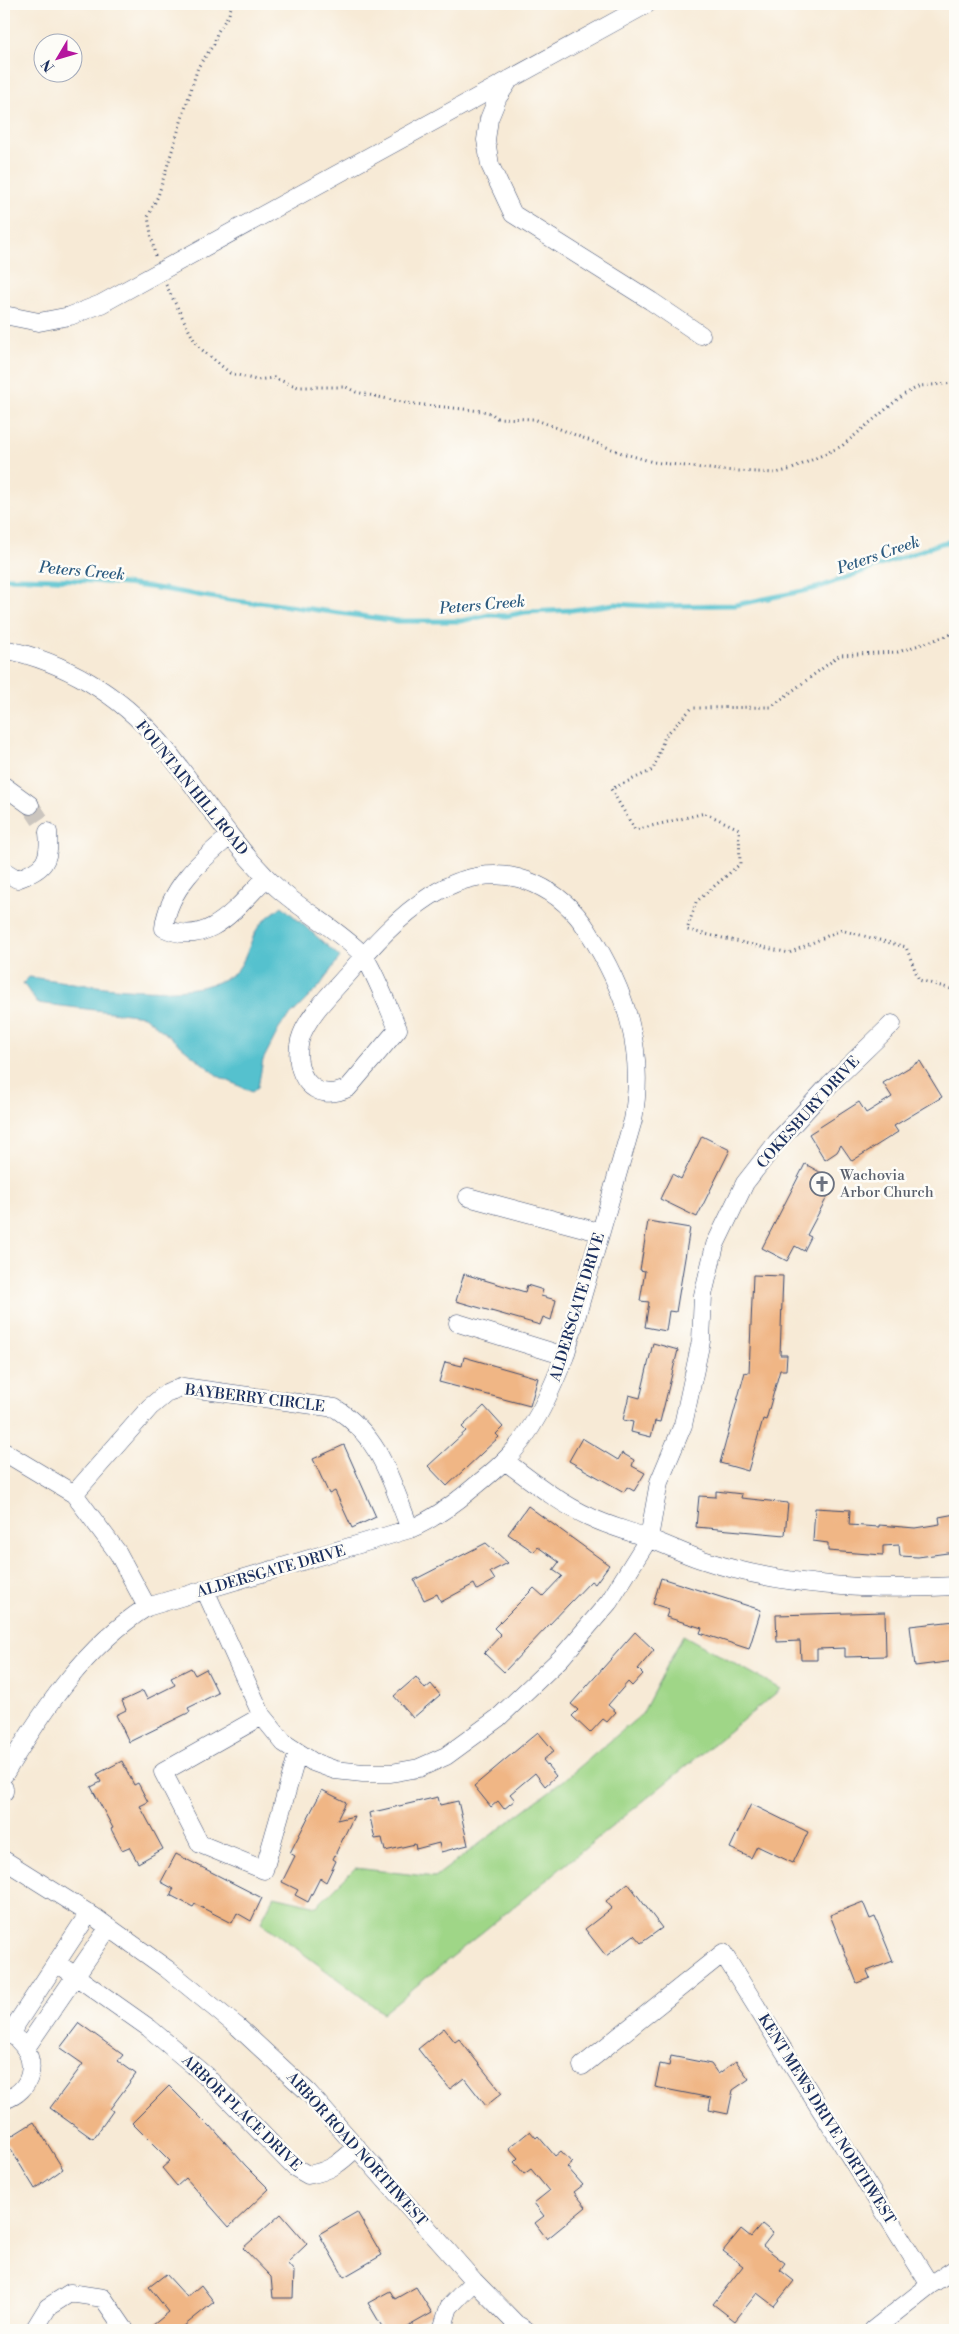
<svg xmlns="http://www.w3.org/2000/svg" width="959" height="2334" viewBox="0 0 959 2334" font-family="'Libre Bodoni',serif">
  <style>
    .green { fill: #9fd687; stroke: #5d8272 }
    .water { fill: #54c1ce; stroke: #387896 }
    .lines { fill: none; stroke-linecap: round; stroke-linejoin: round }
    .stream { stroke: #54c1ce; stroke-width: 5 }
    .building { fill: #f0b685 }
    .minor-tunnel { stroke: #cbc5be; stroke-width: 18; stroke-dasharray: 18 9; stroke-linecap: butt }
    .minor-casing { stroke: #3c4b70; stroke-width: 19 }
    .path { stroke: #3c4b70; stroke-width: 3; stroke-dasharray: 1 4; stroke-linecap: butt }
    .minor { stroke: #fff; stroke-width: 18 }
    .labels { text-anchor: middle; stroke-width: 5; stroke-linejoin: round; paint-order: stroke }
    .street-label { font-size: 15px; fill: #1b2f5e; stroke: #fdfcf7 }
    .worship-label { font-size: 15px; fill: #5b616d; stroke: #fdfcf7; text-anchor: start }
    .water-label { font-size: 16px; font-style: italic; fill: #2c5b80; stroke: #fdfcf7 }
  </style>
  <rect width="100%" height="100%" fill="#fdfcf7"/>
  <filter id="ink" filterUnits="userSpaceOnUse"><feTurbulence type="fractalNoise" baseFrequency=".02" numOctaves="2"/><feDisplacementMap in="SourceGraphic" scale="10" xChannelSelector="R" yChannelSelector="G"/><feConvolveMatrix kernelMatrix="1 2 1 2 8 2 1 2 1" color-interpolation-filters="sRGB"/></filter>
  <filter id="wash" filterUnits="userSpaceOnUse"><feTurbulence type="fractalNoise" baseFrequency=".0096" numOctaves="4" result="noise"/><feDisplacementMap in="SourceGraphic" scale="20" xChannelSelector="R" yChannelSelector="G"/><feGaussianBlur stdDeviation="1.12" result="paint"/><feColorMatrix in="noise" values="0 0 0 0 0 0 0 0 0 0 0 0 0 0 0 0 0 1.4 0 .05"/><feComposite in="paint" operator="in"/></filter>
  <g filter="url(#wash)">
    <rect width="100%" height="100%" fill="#f7ead6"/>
    <!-- green -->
    <path class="green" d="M683 1635 781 1689 383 2013 261 1922 274 1896 317 1906 355 1868 435 1877 563 1781 642 1714Z"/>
    <!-- water -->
    <path class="water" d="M282 906 340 957 319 987 281 1025 263 1060 258 1087 252 1092 218 1076 144 1016 37 1003 23 983 29 977C80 983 193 1006 234 973 246 964 250 938 259 926 265 918 275 912 282 906Z"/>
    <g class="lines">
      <!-- stream -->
      <path class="stream" d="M4 578C59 578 114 581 169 590 197 595 224 600 252 603L259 602 398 621H461L489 615 506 616 526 612 572 610 615 604 649 606 735 605 817 588 942 543 955 541"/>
    </g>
    <g id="blocks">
      <!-- building -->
      <path class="building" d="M920 1061 942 1097 894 1126 898 1132 852 1161 841 1145 837 1152 825 1160 809 1134 859 1102 866 1113 892 1097 883 1083Z
        M702 1136 730 1150 697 1217 660 1199 672 1174 681 1179Z
        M805 1164 827 1176 822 1180 833 1186 807 1235 811 1237 804 1251 795 1246 787 1261 762 1248Z
        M648 1221 690 1228 676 1312 669 1311 666 1331 645 1327 649 1302 640 1301 645 1271 640 1270Z
        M464 1274 525 1292 527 1285 543 1290 541 1296 556 1300 551 1320 543 1317 540 1325 456 1301Z
        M753 1275 783 1276 780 1355H787L786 1370H780L766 1420 763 1419 748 1471 720 1463 745 1372 749 1373Z
        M653 1343 678 1350 660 1422 655 1421 651 1437 631 1432 633 1422 623 1420 629 1395 640 1398Z
        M464 1357 538 1378 530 1406 439 1382 445 1362 462 1366Z
        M484 1406 503 1427 496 1434 499 1437 447 1486 428 1466 466 1431 462 1427Z
        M582 1438 618 1460 622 1453 634 1460 632 1466 645 1473 634 1491 627 1487 624 1492 569 1461Z
        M344 1445 376 1517 352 1528 335 1491 329 1494 313 1459Z
        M716 1491 742 1494 741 1498 788 1503 785 1535 696 1527 699 1496 716 1497Z
        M528 1506 609 1565 595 1584 591 1581 504 1672 484 1653 501 1635 494 1628 534 1588 543 1596 562 1576 553 1570 559 1562 538 1547 534 1552 508 1534Z
        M815 1508 850 1510 849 1525 879 1527V1525L915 1528 940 1524 939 1517 955 1514V1552L918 1557 900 1556 899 1545 883 1546V1555L828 1551V1543L813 1541Z
        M486 1543 508 1563 490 1572 495 1580 477 1590 474 1584 441 1602 437 1594 424 1600 414 1580Z
        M661 1578 761 1610 749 1649 700 1633 702 1628 666 1617 669 1609 653 1604Z
        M885 1612 886 1656 845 1657V1648L817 1649V1660H801L800 1641 777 1642 776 1615Z
        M955 1621V1661L915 1666 910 1626Z
        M635 1632 654 1650 638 1669 643 1674 632 1686 628 1682 608 1705 616 1712 607 1722 603 1719 590 1733 572 1716 578 1710 571 1704Z
        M191 1668 195 1675 206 1669 218 1693 188 1708 190 1712 129 1742 116 1715 126 1710 122 1701 143 1691 147 1699 175 1685 171 1678Z
        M416 1677 425 1689 431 1684 440 1695 413 1718 394 1696Z
        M538 1732 554 1751 543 1760 556 1776 545 1786 535 1773 510 1794 515 1800 504 1809 498 1801 491 1807 474 1786Z
        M122 1761 134 1785 138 1783 148 1802 140 1806 163 1849 138 1863 129 1847 122 1850 111 1829 113 1828 91 1787 101 1782 97 1774Z
        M322 1790 346 1802 337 1820 354 1816 333 1859 336 1861 326 1882 320 1878 308 1902 295 1895 298 1890 282 1882 295 1856 290 1853Z
        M438 1797 440 1805 458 1801 468 1845 441 1852 439 1843 416 1849 415 1844 385 1851 382 1838 375 1839 369 1813Z
        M751 1804 808 1832 793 1863 757 1846 751 1858 730 1848Z
        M176 1854 262 1898 251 1921 237 1913 232 1923 195 1904 193 1907 170 1895 174 1889 161 1882Z
        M628 1883 662 1928 641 1943 634 1935 606 1956 585 1929 612 1908 606 1901Z
        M863 1902 870 1919 875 1917 893 1961 867 1971 870 1978 857 1983 830 1915Z
        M79 2023 123 2055 118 2061 136 2074 110 2109 113 2111 93 2139 50 2108 83 2064 60 2048Z
        M444 2028 455 2042 459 2039 502 2093 486 2106 464 2078 450 2089 418 2049Z
        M671 2056 711 2064 718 2074 736 2061 749 2079 733 2090 728 2114 709 2110 711 2098 655 2087 660 2064 669 2066Z
        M169 2086 210 2127 211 2126 245 2165 269 2189 229 2227 186 2178 177 2186 162 2168 170 2161 132 2123Z
        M34 2122 63 2169 35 2189 5 2140Z
        M530 2131 536 2138 538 2136 555 2156 561 2151 572 2163 567 2167 583 2185 574 2192 586 2207 547 2239 535 2223 544 2216 534 2203 549 2191 531 2169 524 2174 514 2162 518 2158 509 2148Z
        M357 2212 382 2255 344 2277 319 2234Z
        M281 2214 307 2244 287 2263 294 2271 293 2298H273L271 2277 243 2248Z
        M762 2224 773 2233 763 2246 785 2263 780 2270 794 2281 774 2306 757 2293 735 2321 713 2304 743 2266 723 2251 741 2229 751 2237Z
        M166 2274 187 2297 201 2285 214 2302 179 2330H147L169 2312 149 2287Z
        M416 2287 432 2313 402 2330H384L368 2303 390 2291 395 2299Z"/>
    </g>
  </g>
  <g filter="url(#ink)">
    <use href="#blocks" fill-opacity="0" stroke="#3c4b70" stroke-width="1"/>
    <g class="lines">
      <!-- minor-tunnel -->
      <path class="minor-tunnel" d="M30 805 48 832"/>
      <!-- minor casing -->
      <g class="minor-casing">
        <path id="minor" d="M510 79 498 97 489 119 486 140 490 165 513 214 651 301 701 335
          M4 315 39 322 70 316 101 304 647 4
          M4 649C65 662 119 694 160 742 196 786 225 835 265 876 293 906 333 925 362 954 371 963 391 1014 398 1029L348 1088C313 1105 292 1073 300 1040 306 1017 334 990 349 973 394 920 459 850 535 884 557 894 575 910 588 931 625 989 646 1049 633 1120L565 1356C550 1393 533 1434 503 1462 494 1471 484 1479 474 1487 454 1504 434 1519 410 1529L147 1607C85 1646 41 1713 4 1775
          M4 786 30 805
          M230 836C201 860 168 889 164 928 209 949 237 906 266 878
          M4 871 17 879C44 870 51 861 48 832
          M468 1197 599 1232
          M458 1323 565 1356
          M4 1452 74 1494 118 1553 147 1607
          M505 1461C532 1481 559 1503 590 1517 608 1526 629 1531 647 1538 665 1544 682 1553 700 1559 780 1586 872 1591 955 1586
          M74 1494 150 1407 168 1392 183 1387 335 1408C381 1437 391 1481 410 1529
          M205 1590 262 1716 284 1743 313 1762 335 1770 363 1773H391L419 1768 446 1756 498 1718 561 1658 609 1602 649 1538 659 1482 683 1425 701 1341 703 1295 715 1245 745 1183 777 1142 830 1084 892 1024
          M262 1716 163 1772 200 1844 264 1870 298 1752
          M4 1788V1792
          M4 1860 93 1916 167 1969 238 2027 308 2092 474 2281 516 2324 526 2330
          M57 1963 149 2028 206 2076 294 2167 308 2175C331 2171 340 2163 357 2147
          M9 2035 89 1913
          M26 2048 109 1927
          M582 2066 723 1953 930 2285
          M4 2100C32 2091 40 2061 18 2040
          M34 2330 48 2307 70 2293 103 2298 125 2330
          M442 2330 449 2307 474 2281
          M873 2330 930 2285 955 2269"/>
      </g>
      <!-- path -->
      <path class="path" d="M155 256 148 217 158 196 198 67 214 44 217 33 229 14 232 4
        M166 285 194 340 201 349 230 373 256 380 274 378 298 387H346L356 392 406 403 482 411 491 413 497 418 534 419 622 453 653 462 718 470 776 473 792 469 842 446 903 395 920 386 955 383
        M955 633 898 652 840 655 771 707 692 708 665 736 653 770 611 789 635 830 705 813 739 829 740 864 696 902 687 930 789 953 841 930 906 947 919 980 955 990"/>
      <!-- minor -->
      <use href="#minor" class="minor"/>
    </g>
  </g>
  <!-- icons -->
  <defs>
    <g id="church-ring" transform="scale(1.25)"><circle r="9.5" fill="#fdfcf7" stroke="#6b7280" stroke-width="1.5"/><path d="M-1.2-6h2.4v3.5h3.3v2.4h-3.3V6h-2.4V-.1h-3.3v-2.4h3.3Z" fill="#6b7280"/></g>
  </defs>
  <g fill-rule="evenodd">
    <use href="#church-ring" x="822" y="1184"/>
  </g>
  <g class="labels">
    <!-- street labels -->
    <g class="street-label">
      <text transform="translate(192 788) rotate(51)" y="5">FOUNTAIN HILL ROAD</text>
      <text transform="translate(808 1112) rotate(-48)" y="5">COKESBURY DRIVE</text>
      <text transform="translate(577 1307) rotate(-73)" y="5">ALDERSGATE DRIVE</text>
      <text transform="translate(255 1398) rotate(7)" y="5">BAYBERRY CIRCLE</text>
      <text transform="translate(271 1571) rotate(-16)" y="5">ALDERSGATE DRIVE</text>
      <text transform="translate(242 2113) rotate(44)" y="5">ARBOR PLACE DRIVE</text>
      <text transform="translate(827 2119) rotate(58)" y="5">KENT MEWS DRIVE NORTHWEST</text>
      <text transform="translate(357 2149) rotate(48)" y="5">ARBOR ROAD NORTHWEST</text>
    </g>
    <!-- worship labels -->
    <g class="worship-label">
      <text x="840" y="1180">Wachovia<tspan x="840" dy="17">Arbor Church</tspan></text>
    </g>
    <!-- water labels -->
    <g class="water-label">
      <text transform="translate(878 554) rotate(-19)" y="6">Peters Creek</text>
      <text transform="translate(82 570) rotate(5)" y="6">Peters Creek</text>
      <text transform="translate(482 604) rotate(-5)" y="6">Peters Creek</text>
    </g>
  </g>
  <!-- margin -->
  <rect width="959" height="2334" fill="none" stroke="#fdfcf7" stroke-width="20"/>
  <!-- north arrow -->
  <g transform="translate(58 58) rotate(232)"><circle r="24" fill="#fdfcf7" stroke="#a3aaba"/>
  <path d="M0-4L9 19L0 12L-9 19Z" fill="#b5179e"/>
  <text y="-8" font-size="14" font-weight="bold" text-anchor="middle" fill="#1b2f5e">N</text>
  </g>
</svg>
